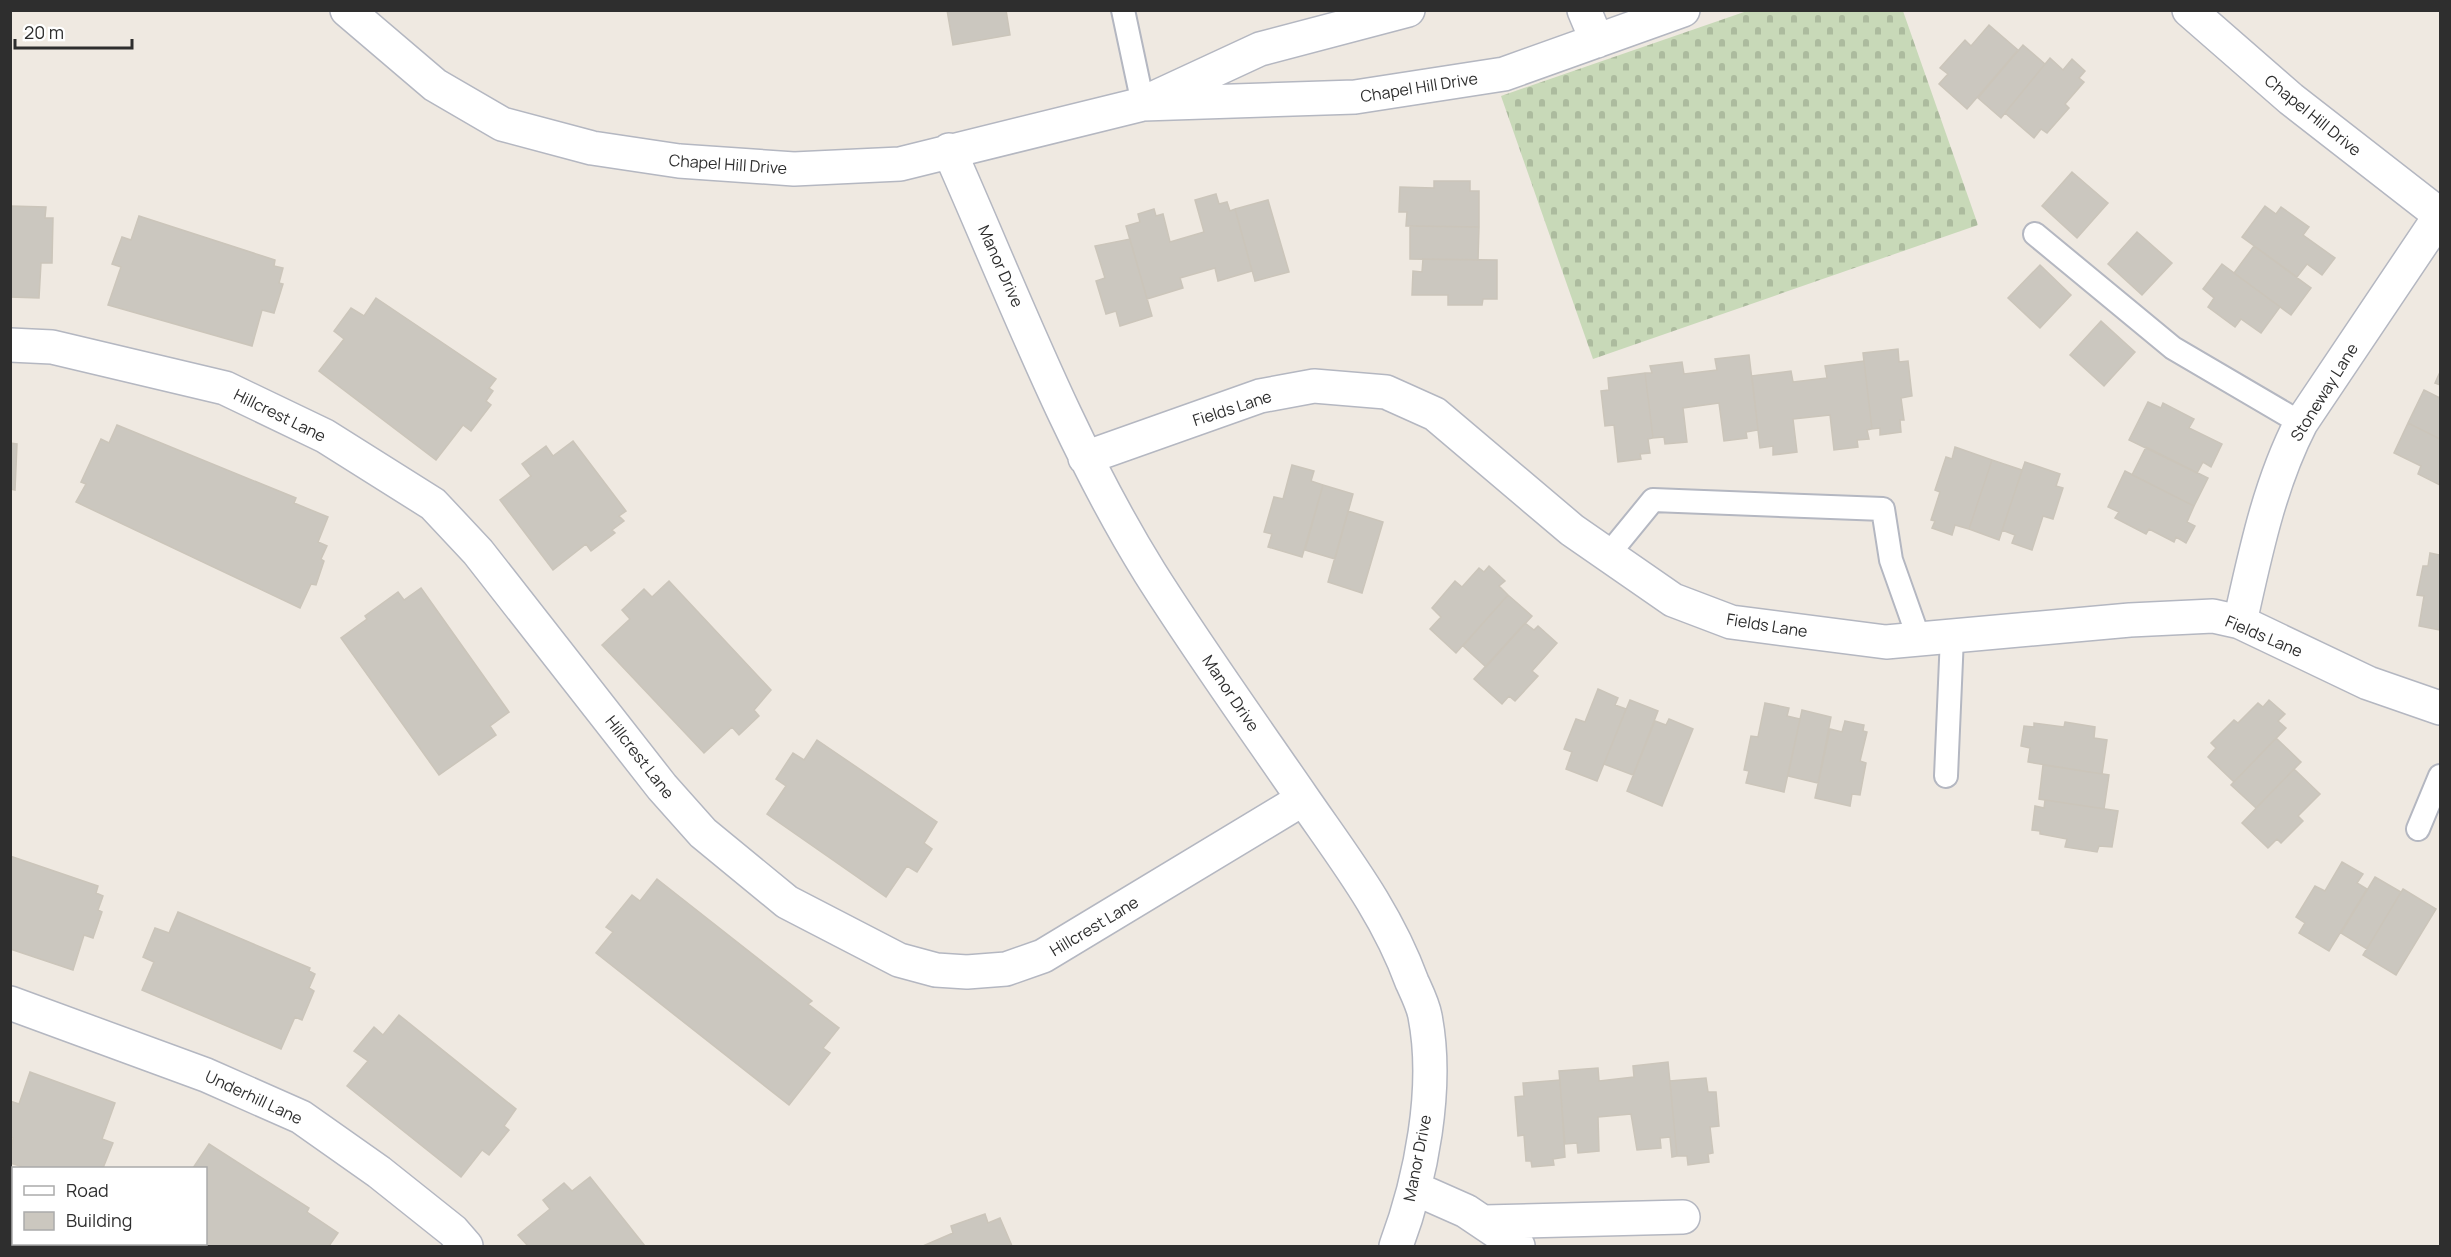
<svg xmlns="http://www.w3.org/2000/svg" width="2451" height="1257" viewBox="0 0 2451 1257" font-family="Manrope,sans-serif">
  <style>
    .cemetery { fill: url(#cemetery-stones) }
    .building { fill: #cbc7bf; stroke: #cbc5ba; stroke-width: 1.5 }
    .lines { fill: none; stroke-linecap: round; stroke-linejoin: round }
    .lane-casing { stroke: #b4b7c1; stroke-width: 26 }
    .street-casing { stroke: #b4b7c1; stroke-width: 36 }
    .lane { stroke: #fff; stroke-width: 22 }
    .street { stroke: #fff; stroke-width: 33 }
    .labels { text-anchor: middle; stroke-width: 4.5; stroke-linejoin: round; paint-order: stroke }
    .street-label { font-size: 16px; fill: #2e2e2e; stroke: #fff }
  </style>
  <defs>
    <pattern id="cemetery-stones" width="16" height="16" patternUnits="userSpaceOnUse" patternTransform="scale(1.5)"><rect width="16" height="16" fill="#c8d9b8"/><path d="M2 7V4a2 2 0 0 1 4 0v3zM10 15v-3a2 2 0 0 1 4 0v3z" fill="#acbb9e"/></pattern>
  </defs>
  <rect width="100%" height="100%" fill="#efe9e1"/>
  <!-- cemetery -->
  <path class="cemetery" d="M1747 11H1903L1978 225 1593 359 1501 96Z"/>
  <!-- building -->
  <path class="building" d="M947 10H1006L1010 35 953 45Z
    M1989 25 2018 50 1967 109 1939 84 1948 74 1940 68 1965 40 1971 46Z
    M2023 45 2045 64 2001 118 1978 98Z
    M2050 58 2063 70 2072 59 2085 71 2079 78 2084 82 2065 104 2069 108 2047 133 2041 129 2034 138 2005 113Z
    M2072 172 2108 203 2077 238 2042 206Z
    M1434 181H1470V191H1479V227L1406 226 1407 212H1399L1400 187 1434 188Z
    M1216 194 1219 204 1227 202 1230 211 1235 209 1252 271 1218 281 1215 268 1180 278 1183 288 1147 299 1126 226 1140 222 1138 214 1154 209 1156 216 1163 214 1170 242 1204 232 1195 200Z
    M1268 200 1289 272 1255 281 1235 209Z
    M10 206 46 207 45 218H53L52 263H41L39 298 10 297Z
    M2265 206 2276 214 2281 207 2309 227 2303 235 2335 258 2322 275 2307 264 2297 277 2242 237Z
    M139 216 275 260 274 266 283 268 279 283 283 284 274 313 262 310 252 346 108 305 121 267 112 264 122 237 131 240Z
    M1410 226 1479 227 1478 260 1410 259Z
    M2137 232 2172 263 2142 295 2108 264Z
    M1130 239 1152 316 1120 326 1116 311 1106 314 1096 281 1105 278 1095 246Z
    M2254 246 2311 288 2291 315 2234 273Z
    M1423 259 1497 260V299H1483L1482 305H1448V295H1412L1413 271 1422 272Z
    M2222 264 2280 307 2261 333 2241 319 2235 327 2208 307 2214 298 2203 289Z
    M2040 265 2071 295 2040 328 2008 298Z
    M376 298 496 379 489 388 493 391 486 401 491 405 471 431 463 425 436 460 319 371 344 339 334 331 351 308 364 316Z
    M2101 321 2135 352 2104 386 2070 355Z
    M1898 349 1899 362 1908 361 1912 396 1901 398 1904 420H1900L1901 432 1880 435V428L1872 429 1863 353Z
    M1749 355 1758 430 1746 432 1747 438 1724 441 1719 403 1683 408 1687 442 1665 444 1664 437 1653 438 1645 373H1652L1650 366 1682 362 1684 374 1717 370 1715 359Z
    M1864 361 1872 429 1867 430 1869 439 1857 440 1858 447 1834 450 1830 415 1793 419 1797 452 1773 455V446L1760 448 1752 376 1791 371 1793 382 1827 378 1825 366Z
    M2440 372V385L2435 383Z
    M1645 373 1653 438 1648 439 1650 453 1640 454 1641 459 1618 462 1614 425 1605 426 1601 391 1609 390 1608 378Z
    M2424 390 2440 398V439L2408 423Z
    M2148 402 2161 408 2163 403 2194 419 2189 428 2222 444 2211 467 2203 462 2197 473 2129 440Z
    M2408 423 2440 439V485L2418 474 2421 466 2394 453Z
    M117 425 296 498 294 503 328 517 318 542 327 546 321 559 324 561 316 585 311 584 300 608 76 502 86 484 81 482 101 439 109 443Z
    M573 441 626 511 619 516 624 521 612 530 615 533 591 551 586 544 553 570 500 500 531 476 522 464 546 446 553 456Z
    M10 443 17 444 15 490 10 489Z
    M1955 447 1992 460 1969 529 1955 525 1952 535 1932 528 1935 521 1931 520 1940 492 1935 490 1946 457 1952 459Z
    M2146 447 2208 478 2194 506 2132 475Z
    M1992 460 2022 470 1999 540 1969 529Z
    M2025 462 2060 474 2056 486 2063 488 2053 519 2043 516 2032 550 2012 543 2015 535 2002 530Z
    M1292 465 1314 471 1311 481 1323 485 1302 557 1268 547 1272 534 1264 532 1274 497 1283 499Z
    M2125 471 2194 506 2187 522 2195 526 2186 543 2176 537 2174 542 2149 529 2146 534 2115 518 2119 512 2108 507Z
    M1323 485 1353 494 1335 559 1305 550Z
    M1348 511 1383 522 1362 593 1328 582Z
    M2430 553 2440 555V630L2419 626 2424 596 2417 595 2423 566H2428Z
    M1489 566 1505 581 1499 586 1508 595 1456 653 1430 629 1441 617 1432 608 1455 581 1462 587 1479 568 1484 572Z
    M669 581 771 690 754 710 759 716 739 735 732 727 704 753 602 645 630 619 622 610 644 589 652 597Z
    M421 588 509 712 490 726 496 735 439 775 341 638 367 619 365 616 398 592 404 600Z
    M1508 595 1532 616 1486 667 1463 646Z
    M1525 623 1534 630 1538 626 1557 643 1532 671 1538 676 1515 701 1509 696 1502 704 1474 679Z
    M1598 689 1618 698 1615 705 1626 709 1597 781 1566 769 1572 752 1564 749 1576 719 1585 722Z
    M1630 700 1658 711 1633 775 1604 764Z
    M2269 700 2285 714 2278 721 2286 728 2234 782 2208 757 2216 748 2211 743 2234 720 2238 723 2258 703 2263 707Z
    M1765 703 1789 708 1787 716 1800 719 1784 792 1746 783 1749 771 1744 770 1751 736 1758 737Z
    M1802 710 1831 717 1818 783 1788 776Z
    M1669 719 1693 729 1662 806 1627 791 1655 721 1666 725Z
    M1845 721 1864 725 1863 731 1867 732 1860 761 1866 763 1860 795 1852 794 1850 806 1815 798 1830 729 1842 732Z
    M2065 722 2095 727 2094 738 2107 740 2102 774 2028 762 2030 748 2021 746 2024 726 2034 727V723L2064 727Z
    M2276 738 2301 762 2256 808 2231 785Z
    M817 740 937 822 924 843 932 849 917 872 907 866 886 897 767 814 786 786 776 779 793 753 804 760Z
    M2043 765 2109 775 2104 809 2039 799Z
    M2294 769 2320 794 2298 816 2303 821 2281 843 2277 839 2268 848 2242 823Z
    M2045 800 2118 811 2112 847 2099 846 2097 852 2065 847 2067 839 2040 834V831L2032 830 2035 806 2044 808Z
    M10 856 98 886 96 893 103 896 98 910 102 912 93 938 84 935 73 970 10 949Z
    M2342 862 2363 874 2357 883 2367 889 2329 951 2299 933 2305 923 2296 917 2315 886 2325 891Z
    M2375 877 2401 892 2367 949 2341 933Z
    M657 879 812 1001 808 1004 839 1028 823 1048 830 1053 789 1105 596 953 613 932 606 927 632 895 640 901Z
    M2403 889 2436 909 2396 975 2363 955Z
    M178 912 310 968 309 971 315 974 309 988 314 991 302 1020 295 1017 281 1049 142 990 154 962 143 957 155 928 169 933Z
    M399 1015 516 1109 504 1126 509 1130 489 1155 482 1150 461 1177 347 1086 368 1061 354 1051 374 1027 383 1035Z
    M1668 1062 1677 1156 1672 1157 1670 1137 1660 1138 1661 1148 1637 1150 1631 1114 1598 1117 1599 1151 1578 1153 1577 1143 1565 1144 1559 1071 1598 1068 1599 1081 1634 1077 1633 1066Z
    M30 1072 115 1103 102 1139 113 1143 103 1168H26L10 1163 13 1138 10 1137V1101L19 1104Z
    M1706 1078 1708 1092H1716L1719 1126 1710 1127 1713 1153 1708 1154 1709 1162 1688 1165 1687 1156H1677L1670 1081Z
    M1560 1080 1565 1157 1553 1159 1554 1165 1532 1167 1531 1161H1526L1524 1135 1518 1136 1515 1097 1524 1096 1523 1083Z
    M209 1144 309 1208 307 1212 338 1233 329 1246H193L189 1244H206V1168H193Z
    M590 1177 645 1246H528L518 1235 550 1209 543 1200 564 1183 572 1191Z
    M985 1214 988 1223 1000 1218 1012 1246H923L953 1233 951 1226Z"/>
  <g class="lines">
    <!-- lane casing -->
    <g class="lane-casing">
      <path id="lane" d="M1123 10 1143 104
        M2035 234 2173 348 2301 423
        M1608 555 1653 500 1883 509 1891 560 1919 639
        M1946 776 1952 637
        M2418 829 2440 776"/>
    </g>
    <!-- street casing -->
    <g class="street-casing">
      <path id="street" d="M347 10 435 85 502 124 592 148 679 161 794 169 900 164 1143 104 1355 97 1504 74 1683 10
        M1584 10 1597 41
        M2189 10 2291 99 2440 215
        M1152 99 1260 49 1408 10
        M949 150C1012 292 1068 441 1150 573 1198 649 1251 723 1302 797 1344 858 1386 911 1412 982 1417 993 1423 1005 1425 1016 1439 1088 1421 1179 1396 1246
        M10 345 52 347 225 388 325 436 433 504 478 552 662 787 703 833 787 902 899 960 936 970 967 972 1006 969 1043 956 1303 799
        M1085 458 1260 396 1314 386 1386 392 1435 414 1572 530 1673 600 1731 622 1886 642 2130 620 2213 616 2240 622 2368 683 2440 708
        M2240 622C2255 555 2269 485 2301 423L2440 216
        M10 1003 206 1075 301 1117 379 1172 453 1231 466 1246
        M1414 1188 1466 1211 1518 1246
        M1484 1222 1683 1217"/>
    </g>
    <!-- lane -->
    <use href="#lane" class="lane"/>
    <!-- street -->
    <use href="#street" class="street"/>
  </g>
  <g class="labels">
    <!-- street labels -->
    <g class="street-label">
      <text transform="translate(1419 87) rotate(-9)" y="6">Chapel Hill Drive</text>
      <text transform="translate(2313 115) rotate(39)" y="6">Chapel Hill Drive</text>
      <text transform="translate(728 164) rotate(4)" y="6">Chapel Hill Drive</text>
      <text transform="translate(1001 266) rotate(66)" y="6">Manor Drive</text>
      <text transform="translate(2324 392) rotate(-58)" y="6">Stoneway Lane</text>
      <text transform="translate(1232 408) rotate(-18)" y="6">Fields Lane</text>
      <text transform="translate(280 415) rotate(26)" y="6">Hillcrest Lane</text>
      <text transform="translate(1767 625) rotate(9)" y="6">Fields Lane</text>
      <text transform="translate(2264 636) rotate(23)" y="6">Fields Lane</text>
      <text transform="translate(1231 693) rotate(56)" y="6">Manor Drive</text>
      <text transform="translate(640 757) rotate(52)" y="6">Hillcrest Lane</text>
      <text transform="translate(1094 926) rotate(-31)" y="6">Hillcrest Lane</text>
      <text transform="translate(254 1097) rotate(25)" y="6">Underhill Lane</text>
      <text transform="translate(1417 1158) rotate(-79)" y="6">Manor Drive</text>
    </g>
  </g>
  <!-- border -->
  <rect width="2451" height="1257" fill="none" stroke="#2e2e2e" stroke-width="24"/>
  <!-- legend -->
  <rect x="12" y="1167" width="195" height="78" fill="#ffffff" stroke="#ababab" stroke-width="1.5"/>
  <rect x="24" y="1186" width="30" height="9" fill="#ffffff" stroke="#ababab" stroke-width="1.5"/>
  <text x="66" y="1197" font-size="18" fill="#2e2e2e">Road</text>
  <rect x="24" y="1212" width="30" height="18" fill="#cbc7bf" stroke="#ababab" stroke-width="1.5"/>
  <text x="66" y="1227" font-size="18" fill="#2e2e2e">Building</text>
  <!-- scale -->
  <path d="M15 39v9h117v-9" fill="none" stroke="#2e2e2e" stroke-width="3"/>
  <text x="24" y="39" font-size="18" fill="#2e2e2e" stroke="#ffffff" stroke-width="4.5" paint-order="stroke">20 m</text>
</svg>
